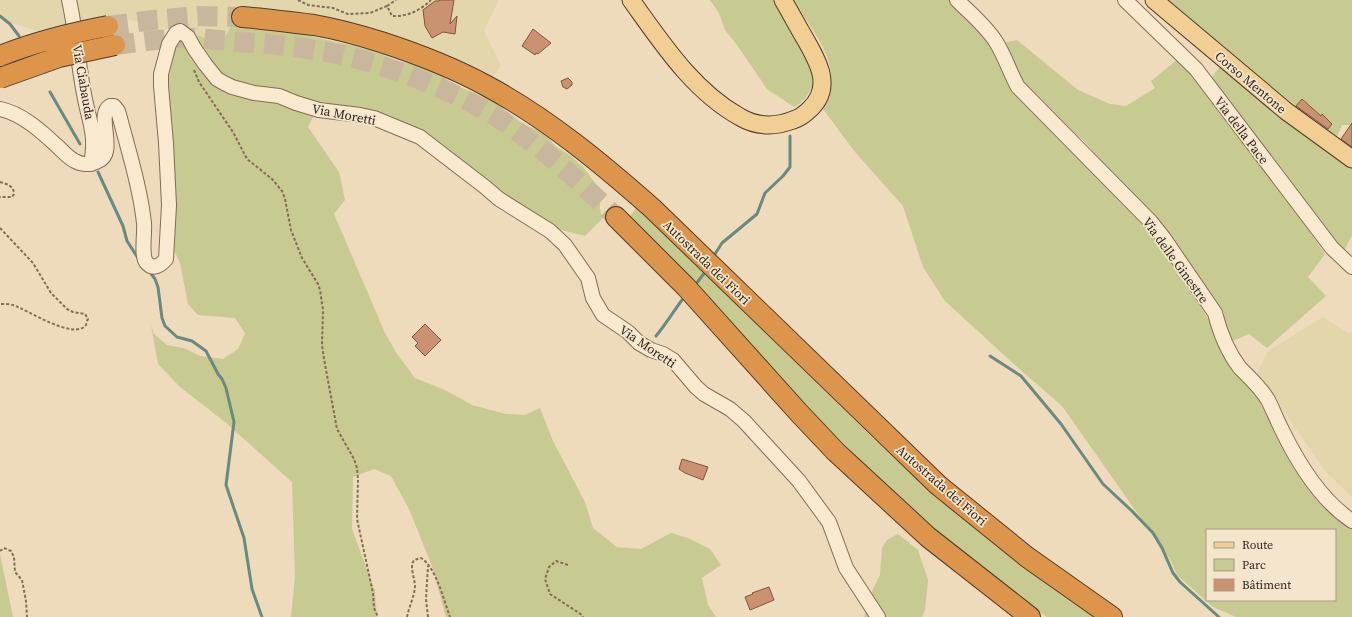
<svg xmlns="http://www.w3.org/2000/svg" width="1352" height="617" viewBox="0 0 1352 617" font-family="'Source Serif 4',serif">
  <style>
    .farmland { fill: #e2d6aa }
    .green { fill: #c7ca91; fill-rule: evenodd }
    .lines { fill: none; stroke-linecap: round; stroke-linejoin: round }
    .stream { stroke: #688b80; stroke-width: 3 }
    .building { fill: #cb9272; stroke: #82543d }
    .highway-tunnel { stroke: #c8b79c; stroke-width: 20; stroke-dasharray: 20 10; stroke-linecap: butt }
    .minor-casing { stroke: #846c56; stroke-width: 16 }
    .major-casing { stroke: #513b2b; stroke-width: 19 }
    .highway-casing { stroke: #513b2b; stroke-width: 22 }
    .path { stroke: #846c56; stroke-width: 2; stroke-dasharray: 3 2; stroke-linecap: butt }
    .minor { stroke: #f8e9cf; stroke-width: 14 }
    .major { stroke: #f1ce93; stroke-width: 17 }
    .highway { stroke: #dd954c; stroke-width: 20 }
    .highway-bridge-casing { stroke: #513b2b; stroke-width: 22; stroke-linecap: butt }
    .highway-bridge { stroke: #dd954c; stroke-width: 20 }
    .labels { text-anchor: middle; stroke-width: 3.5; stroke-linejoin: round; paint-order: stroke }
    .street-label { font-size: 13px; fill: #33251b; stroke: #f4e6cc }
  </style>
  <rect width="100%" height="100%" fill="#eddbbc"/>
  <!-- farmland -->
  <path class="farmland" d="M0 0H499L484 31 501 66 491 79 445 57 248 22H233L227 34 221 41 209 40 200 36 125 19 106 23 40 33 38 31 6 21 0 15Z
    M1323 317 1348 333 1352 332V497L1326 472 1257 373 1268 351Z"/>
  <!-- green -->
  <path class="green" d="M710 0H774L811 68C812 73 815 79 813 84 811 92 802 104 794 107L767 89 737 45 725 30 719 13Z
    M793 0H952L975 22 1068 143 1155 237 1185 281 1208 319 1220 348 1263 402 1285 447 1309 490 1340 521 1352 528V617H1236L1213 607 1177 575 1171 561 1062 406 1016 366 945 301 923 267 903 206 855 152 823 109C846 64 815 36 793 0ZM1207 530H1335V600H1207Z
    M1166 0H1352V125H1342L1337 136 1315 123 1321 116 1302 99 1296 106 1236 59Z
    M233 22H248L371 50 398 61 418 65 439 74 455 85 496 102 507 112 525 125 545 133 555 146 571 156 584 168 600 190V208L602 219 585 236 550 227 395 121 315 113 308 127 339 172 345 200 334 214 385 333 397 354 415 378 445 390 472 405 491 410 506 414 525 415 540 408 553 441 585 502 593 528 617 547 641 549 671 533 688 538 710 549 721 565 702 578 708 605 716 617H446L432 566 409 509 391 476 374 469 353 477 352 529 375 591 377 617H291L295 576 292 482 225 422 180 387 158 364 151 325 154 334 167 345 184 348 200 356 223 359 238 349 245 333 235 318 198 315 188 304 180 263 174 250 171 230 164 79 176 40 189 35 200 36 209 40 221 41 227 34Z
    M1017 40 1078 90 1110 104 1126 106 1155 88 1151 81 1178 59 1286 197 1325 254 1308 277 1326 296 1267 348 1249 334 1232 341 1222 323 1224 313 1168 236 1121 184 1084 141 1041 105 1017 76 1012 56 1004 43Z
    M1221 65 1352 165V235L1344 251 1284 177 1211 78Z
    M636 208 717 285 877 442 991 541 1064 597 1094 617H1047L1010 591 931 528 873 473 824 424 732 326 629 218Z
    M898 534 918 550 928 580 925 610 922 617H864L870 595 880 575 882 548 887 540Z
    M0 554 13 617H0Z"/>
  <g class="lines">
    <!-- stream -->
    <path class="stream" d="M0 16 10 24 19 36
      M50 92 80 144
      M98 172 123 226 127 241 140 261
      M715 254 722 243 757 214 765 193 783 176 790 167V136
      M149 271 155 279 158 287 162 318 165 326 177 337 192 341 206 351 218 374 222 379 226 388 234 422 226 485 244 538 252 589 262 617
      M696 284 705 272
      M656 336C666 324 673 312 682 300
      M990 356 1021 376 1061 424 1103 484 1132 511 1153 533 1162 548 1173 573 1180 582 1219 617"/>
  </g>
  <!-- building -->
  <path class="building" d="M439 0H454L450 24 457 16 455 34 443 32 432 38 425 26 423 10 435 1H439Z
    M533 29 551 43 538 54 536 53 535 55 522 46Z
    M568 78 572 82V85L567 89 563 87 561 81Z
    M1302 99 1321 116 1322 114 1332 124 1328 129 1296 106Z
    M1352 123V147L1341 139Z
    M425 324 441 340 425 356 415 346 418 343 412 337Z
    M682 459 708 467 703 480 685 473 679 469Z
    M769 587 774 600 750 610 745 597 753 594 752 593Z"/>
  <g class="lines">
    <!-- highway-tunnel -->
    <path class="highway-tunnel" d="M108 26 153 20 198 16 242 17
      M115 45C142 42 170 37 197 38 211 39 225 41 239 42 270 44 301 47 332 53 384 63 453 90 498 118 541 146 579 181 616 217"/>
    <!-- minor casing -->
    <g class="minor-casing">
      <path id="minor" d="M69 0C76 31 78 63 84 94 89 122 97 134 91 164
        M957 0C970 13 986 26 996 42 1005 56 1010 73 1018 87L1151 222 1163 237 1215 313C1220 333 1227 351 1240 368 1250 378 1261 388 1268 400 1273 410 1277 420 1282 430 1298 463 1322 501 1352 521
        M1125 0 1196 69 1332 248 1352 267
        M0 109C21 113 41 131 56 145 62 150 68 158 75 161 82 165 91 165 98 161 118 153 95 115 110 106H114L118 111 120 118C129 153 140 187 144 223 145 233 141 254 146 262 153 271 161 265 166 259L169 205 166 143 161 86V74L169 44 176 33 180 31 188 37 194 48 205 64 217 79 224 83 232 87 254 93 279 96 296 103 319 110 360 115 374 118 420 137 485 187 499 199 550 231 565 245 588 278 593 298 603 315 628 332 639 343 651 350 663 354 673 360 696 387 704 394 730 409 744 421 799 481 829 522 846 568 878 617"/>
    </g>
    <!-- major casing -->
    <g class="major-casing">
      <path id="major" d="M631 0C662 43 693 91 740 117 757 127 775 127 793 120 800 118 805 114 810 109 834 86 817 60 804 37 797 25 790 12 783 0
        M1154 0 1286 111 1352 159"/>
    </g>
    <!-- highway casing -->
    <g class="highway-casing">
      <path id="highway" d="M242 17C266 19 290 22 314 25 337 29 359 35 381 42 418 54 454 68 487 86 548 119 601 163 652 208L938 485 1027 557 1112 617
        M616 217 686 287 800 414 836 452 928 537 1030 617"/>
    </g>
    <!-- path -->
    <path class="path" d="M298 0 308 5 333 8 348 14 370 13 387 6 392 16C407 17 421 10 431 0
      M387 6 396 0
      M194 70 199 82 233 132 247 159 272 179 282 191 285 199 291 230 302 258 318 284 320 290 323 310 322 345 324 359 337 429 354 459 357 468 358 480 357 519 373 593 374 608 378 617
      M0 182C7 184 14 186 14 194L12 197H0
      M0 228 33 263 51 293 67 309 73 312 85 314 88 319C87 320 86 325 86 325 74 341 26 309 13 305 9 304 4 304 0 304
      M0 551 4 548 11 551 14 557 15 572 22 580 26 601 27 617
      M568 565 556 561 549 567 545 579 550 594 582 615 583 617
      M407 617C409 607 414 597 415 587 415 579 410 568 413 562 414 559 418 559 421 558 436 567 444 601 450 617
      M428 617 426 599 428 566"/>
    <!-- minor -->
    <use href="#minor" class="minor"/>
    <!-- major -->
    <use href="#major" class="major"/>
    <!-- highway -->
    <use href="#highway" class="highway"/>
    <!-- highway-bridge casing -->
    <g class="highway-bridge-casing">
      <path id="highway-bridge" d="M0 56C35 42 71 33 108 26
        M0 78 59 57 115 45"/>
    </g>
    <!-- highway-bridge -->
    <use href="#highway-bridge" class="highway-bridge"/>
  </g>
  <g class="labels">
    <!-- street labels -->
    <g class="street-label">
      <text transform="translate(84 82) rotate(80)" y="5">Via Ciabauda</text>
      <text transform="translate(1251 82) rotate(40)" y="5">Corso Mentone</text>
      <text transform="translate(344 114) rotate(11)" y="5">Via Moretti</text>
      <text transform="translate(1242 130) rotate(53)" y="5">Via della Pace</text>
      <text transform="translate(1176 260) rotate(54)" y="5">Via delle Ginestre</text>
      <text transform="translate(707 262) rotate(44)" y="5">Autostrada dei Fiori</text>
      <text transform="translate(648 346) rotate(34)" y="5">Via Moretti</text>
      <text transform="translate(942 485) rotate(41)" y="5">Autostrada dei Fiori</text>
    </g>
  </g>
  <!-- legend -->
  <rect x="1206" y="529" width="130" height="72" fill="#f4e6cc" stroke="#a79985"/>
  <rect x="1214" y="542" width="20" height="6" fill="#f1ce93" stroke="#a79985"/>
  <text x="1242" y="549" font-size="12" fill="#33251b">Route</text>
  <rect x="1214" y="559" width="20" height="12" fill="#c7ca91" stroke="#a79985"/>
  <text x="1242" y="569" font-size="12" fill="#33251b">Parc</text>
  <rect x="1214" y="579" width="20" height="12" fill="#cb9272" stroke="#a79985"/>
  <text x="1242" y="589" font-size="12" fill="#33251b">Bâtiment</text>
</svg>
